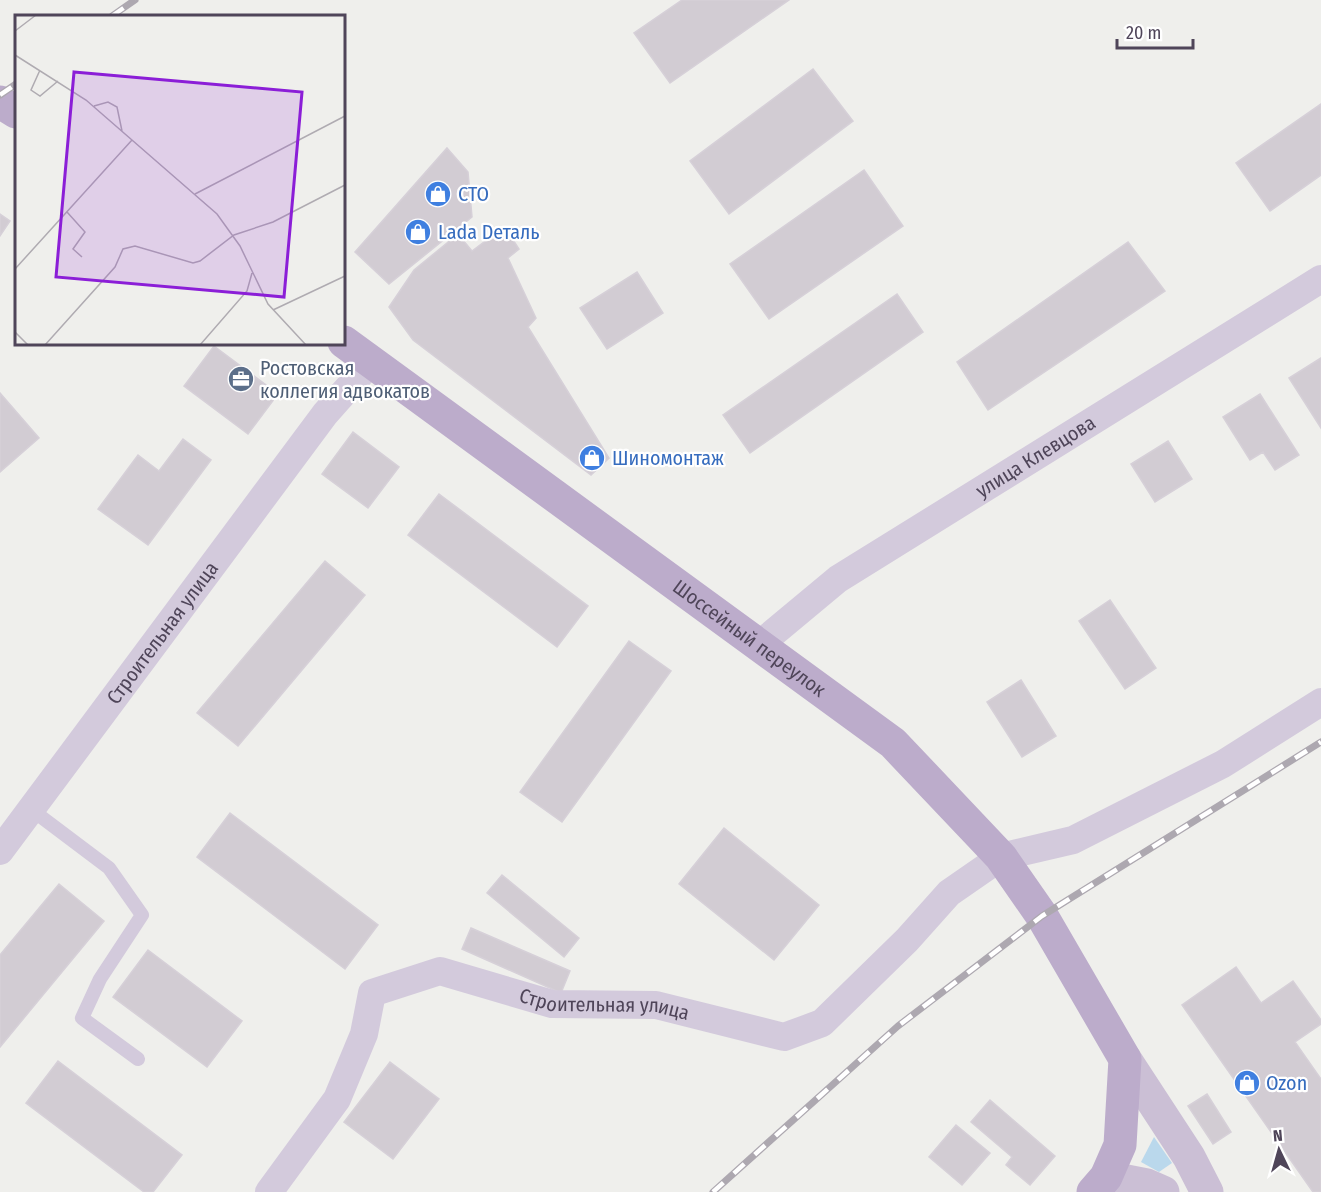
<svg xmlns="http://www.w3.org/2000/svg" width="1321" height="1192" viewBox="0 0 1321 1192" font-family="'Fira Sans Condensed',sans-serif">
  <style>
    .green { fill: #bad8ec }
    .building { fill: #d2ccd3; stroke: #d6d0d8; stroke-width: 1.5 }
    .lines { fill: none; stroke-linecap: round; stroke-linejoin: round }
    .lane { stroke: #d3cadc; stroke-width: 14 }
    .street { stroke: #d3cadc; stroke-width: 28 }
    .secondary { stroke: #cbbfd5; stroke-width: 33 }
    .primary { stroke: #bcaccb; stroke-width: 33 }
    .rail-casing { stroke: #ada8b0; stroke-width: 7 }
    .rail { stroke: #fff; stroke-width: 4.5; stroke-dasharray: 14; stroke-linecap: butt }
    .labels { text-anchor: middle; stroke-width: 4.5; stroke-linejoin: round; paint-order: stroke }
    .shop-label { font-size: 20px; fill: #366cbe; stroke: #fff; text-anchor: start }
    .service-label { font-size: 20px; fill: #4e5e75; stroke: #fff; text-anchor: start }
    .street-label { font-size: 20px; fill: #4f4559; stroke: #fff }
    .inset-road { fill: none; stroke: #afabb1; stroke-width: 1.5 }
    .view { fill: #8b1ed7; fill-opacity: 0.15; stroke: #8b1ed7; stroke-width: 3 }
    .inset-edge { fill: none; stroke: #4f4559; stroke-width: 3 }
  </style>
  <rect width="100%" height="100%" fill="#efefec"/>
  <!-- green -->
  <path class="green" d="M1154 1137 1172 1163 1159 1172 1141 1162Z"/>
  <!-- building -->
  <path class="building" d="M682 0H789L670 83 634 33Z
    M813 69 853 121 729 214 690 161Z
    M1321 104V175L1270 211 1236 163Z
    M447 148 468 172 472 217 389 284 355 252Z
    M864 170 903 226 769 319 730 264Z
    M0 214 10 221 0 236Z
    M508 232 519 249 508 258 536 318 528 327 609 458 591 475 413 340 389 307 414 270 458 234 472 251 496 233 499 240Z
    M1128 242 1165 291 988 410 957 362Z
    M637 272 663 313 607 349 580 308Z
    M897 294 923 332 750 453 723 415Z
    M214 346 278 394 248 434 184 386Z
    M1321 358V428L1289 378Z
    M0 393 39 438 0 472Z
    M1260 394 1299 455 1275 470 1263 452 1250 460 1223 417Z
    M353 432 399 467 368 508 322 474Z
    M183 439 211 460 148 545 98 509 138 455 159 471Z
    M1168 441 1192 479 1155 502 1131 464Z
    M439 494 588 606 557 647 408 535Z
    M325 561 365 595 238 746 197 713Z
    M1110 600 1156 668 1125 689 1079 621Z
    M629 641 671 671 562 822 520 792Z
    M1021 680 1056 736 1022 757 987 702Z
    M230 813 378 925 345 969 197 857Z
    M724 828 819 905 774 960 679 884Z
    M502 875 579 938 564 957 487 893Z
    M59 884 104 921 0 1047V955Z
    M471 928 570 971 561 993 462 949Z
    M148 950 242 1021 207 1067 113 997Z
    M1236 967 1261 1003 1293 981 1321 1020V1024L1295 1042 1321 1079V1192H1313L1182 1005Z
    M58 1061 182 1155 153 1192H144L26 1103Z
    M390 1062 439 1099 393 1159 344 1122Z
    M1207 1094 1231 1132 1213 1144 1188 1106Z
    M990 1100 1055 1156 1030 1185 1006 1165 1012 1157 971 1122Z
    M956 1125 990 1153 962 1185 929 1157Z"/>
  <g class="lines">
    <!-- lane -->
    <path class="lane" d="M32 810 109 868 142 915 100 979 82 1018 138 1059"/>
    <!-- street -->
    <g class="street">
      <path id="s1" d="M760 644 838 579 1321 279"/>
      <path id="s2" d="M0 851 325 414 371 362"/>
      <path id="s3" d="M269 1192 337 1099 364 1034 372 993 440 971 552 1004 656 1005 784 1037 822 1023 907 940 949 893 1001 857 1073 840 1223 764 1321 702"/>
    </g>
    <!-- secondary -->
    <path class="secondary" d="M1125 1059 1189 1157 1207 1192
      M1106 1177 1147 1185 1163 1192"/>
    <!-- primary -->
    <g class="primary">
      <path d="M0 102 16 112"/>
      <path id="s4" d="M344 342 893 743 1001 857 1042 916 1125 1059 1120 1145 1106 1177 1093 1192"/>
    </g>
    <!-- rail casing -->
    <g class="rail-casing">
      <path id="rail" d="M112 16 135 0
        M0 95 16 84
        M713 1192 898 1026 1042 916 1321 742"/>
    </g>
    <!-- rail -->
    <use href="#rail" class="rail"/>
  </g>
  <!-- icons -->
  <defs>
    <g id="shop-disc" transform="scale(1.35)"><circle r="9.5" fill="#3f7fe0" stroke="#fff"/><path d="M-5-2.5h2.3a2.7 3.5 0 0 1 5.4 0H5L5.5 6h-11ZM-1.5-2.5h3a1.5 2.3 0 0 0-3 0Z" fill="#fff"/></g>
    <g id="office-disc" transform="scale(1.35)"><circle r="9.5" fill="#5c6f8a" stroke="#fff"/><path d="M-6-3h4V-5.5h4V-3h4V5H-6ZM-1-4.5V-3h2v-1.5ZM-6 0V1H6V0Z" fill="#fff"/></g>
  </defs>
  <g fill-rule="evenodd">
    <use href="#shop-disc" x="438" y="194"/>
    <use href="#shop-disc" x="418" y="232"/>
    <use href="#office-disc" x="241" y="379"/>
    <use href="#shop-disc" x="592" y="458"/>
    <use href="#shop-disc" x="1247" y="1083"/>
  </g>
  <g class="labels">
    <!-- shop labels -->
    <g class="shop-label">
      <text x="458" y="201">СТО</text>
      <text x="438" y="239">Lada Dеталь</text>
      <text x="612" y="465">Шиномонтаж</text>
      <text x="1266" y="1090">Ozon</text>
    </g>
    <!-- service labels -->
    <g class="service-label">
      <text x="260" y="375">Ростовская<tspan x="260" dy="23">коллегия адвокатов</tspan></text>
    </g>
    <!-- street labels -->
    <g class="street-label">
      <text dy="7" stroke="none"><textPath href="#s1" startOffset="334">улица Клевцова</textPath></text>
      <text dy="7" stroke="none"><textPath href="#s2" startOffset="272">Строительная улица</textPath></text>
      <text dy="7" stroke="none"><textPath href="#s4" startOffset="502">Шоссейный переулок</textPath></text>
      <text dy="7" stroke="none"><textPath href="#s3" startOffset="468">Строительная улица</textPath></text>
    </g>
  </g>
  <!-- overview -->
  <g transform="translate(15 15)">
    <rect width="330" height="330" fill="#efefec"/>
    <path class="inset-road" d="M0 16 21 0M0 40 71 85 202 199 225 231 253 289 291 330M25 55 16 75 25 81 43 66M79 91 93 87 102 92 107 116M180 179 330 101M52 197 70 217 58 234 67 242M0 254 117 125M258 295 330 261M0 317 13 330M30 330 100 252 108 234 120 231 178 248 185 246 219 220 258 207 330 170M185 330 232 276 237 258"/>
    <path class="view" d="M59 57 287 77 269 282 41 262Z"/>
    <rect width="330" height="330" class="inset-edge"/>
  </g>
  <!-- north arrow -->
  <g transform="translate(1279 1150) rotate(355)" stroke="#ffffff" stroke-width="4.5" paint-order="stroke">
  <path d="M0-4.5L10 22L0 15L-10 22Z" fill="#4f4559"/>
  <text y="-9" font-size="16" font-weight="bold" text-anchor="middle" fill="#4f4559">N</text>
  </g>
  <!-- scale -->
  <path d="M1117 39v9h76v-9" fill="none" stroke="#4f4559" stroke-width="3"/>
  <text x="1126" y="39" font-size="18" fill="#4f4559" stroke="#ffffff" stroke-width="4.5" paint-order="stroke">20 m</text>
</svg>
